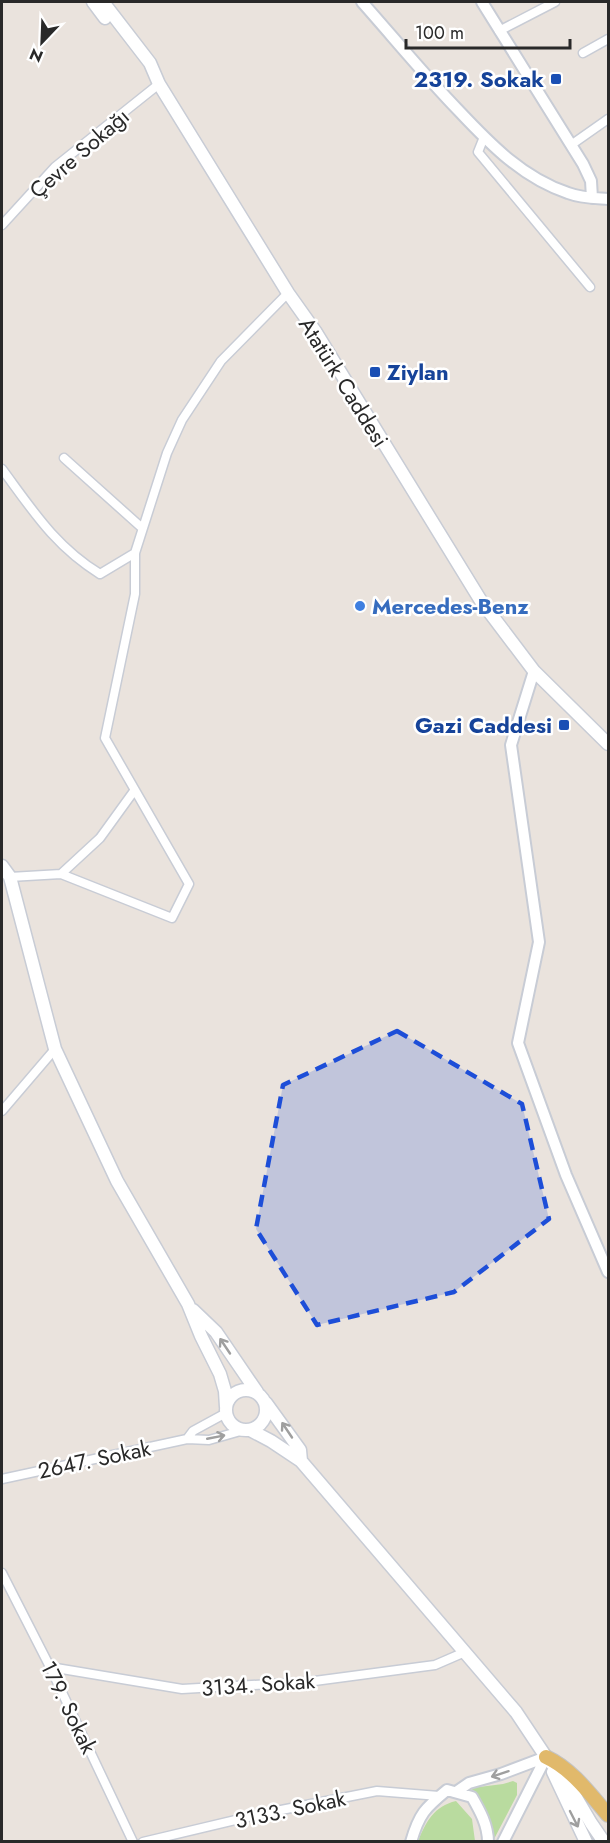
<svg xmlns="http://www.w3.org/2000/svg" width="610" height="1843" viewBox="0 0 610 1843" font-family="Jost,sans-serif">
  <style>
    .green { fill: #b9db9f }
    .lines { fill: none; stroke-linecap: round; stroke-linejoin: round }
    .minor-casing { stroke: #c8ccd5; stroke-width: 11 }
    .tertiary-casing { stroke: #c8ccd5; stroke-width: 14 }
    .secondary-casing { stroke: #c8ccd5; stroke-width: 15 }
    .primary-casing { stroke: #c3c3c3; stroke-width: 16 }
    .minor { stroke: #fff; stroke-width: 8 }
    .tertiary { stroke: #fff; stroke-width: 10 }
    .secondary { stroke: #fff; stroke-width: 12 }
    .primary { stroke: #e1b96b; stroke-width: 14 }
    .oneway { stroke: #9f9f9f }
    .marked { fill: #1d4ed8; fill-opacity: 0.2; stroke: #1d4ed8; stroke-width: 4.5; stroke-dasharray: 12 8; stroke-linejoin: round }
    .transit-dot { fill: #1a4fb4; stroke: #fff; stroke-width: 2 }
    .shop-dot { fill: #3f7fe0; stroke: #fff; stroke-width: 2 }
    .labels { text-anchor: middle; stroke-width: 5; stroke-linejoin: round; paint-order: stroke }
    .transit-label { font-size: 22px; font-weight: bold; fill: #164399; stroke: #fff; text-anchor: end }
    .street-label { font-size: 22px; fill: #292929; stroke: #fff }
    .shop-label { font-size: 22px; font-weight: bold; fill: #366cbe; stroke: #fff; text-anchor: start }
  </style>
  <rect width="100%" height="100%" fill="#eae3dd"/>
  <!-- green -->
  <path class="green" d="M513 1781 517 1783V1795L493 1841 477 1796 471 1788 503 1784Z
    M456 1801 472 1819 475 1841H418C426 1822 434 1806 456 1801Z"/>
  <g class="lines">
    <!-- minor casing -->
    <g class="minor-casing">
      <path id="minor" d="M499 31 555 2
        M583 53 608 39
        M484 137 478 152 590 287
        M571 145 608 119
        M2 225 55 167 159 84
        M64 458 141 527
        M2 469C33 511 55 546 100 574L135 553
        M61 874 100 838 134 791
        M10 877 61 874 172 918 189 884 105 738 135 594V553L167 453 182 420 221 361 288 293
        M2 1111 55 1049
        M187 1439 193 1431 226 1413
        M2 1479 187 1439 209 1440 244 1430
        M2 1573 50 1667 133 1842
        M50 1667 182 1689 307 1682 435 1665 465 1652
        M143 1842 261 1814 377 1791 439 1796"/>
    </g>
    <!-- tertiary casing -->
    <g class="tertiary-casing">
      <path id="tertiary" d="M362 2C394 38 425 76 459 111 491 145 523 178 568 193 581 198 595 198 608 199
        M482 2 583 164 591 181 592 198
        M534 671 511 745 539 942 518 1043 566 1175 608 1272
        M456 1792 469 1783 501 1774 546 1757
        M411 1842C419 1814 425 1808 447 1790L472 1797C480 1811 488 1825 488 1842
        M503 1842 546 1757"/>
    </g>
    <!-- secondary casing -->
    <g class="secondary-casing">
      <path id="secondary" d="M93 2 105 18
        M103 2 150 63 159 84 288 293 315 331 481 601 534 671 608 744
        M2 866 10 877 55 1049 117 1181 188 1304 201 1336 220 1374 225 1391 226 1407
        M193 1310 216 1332 257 1392
        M226 1410a20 20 0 1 1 40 0a20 20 0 1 1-40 0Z
        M266 1403 300 1450 301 1461
        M250 1430 271 1441 301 1461 516 1712 546 1757 567 1782 591 1823 604 1842
        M553 1772 586 1842"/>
    </g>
    <!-- primary casing -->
    <g class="primary-casing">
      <path id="primary" d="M546 1757C572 1769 590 1794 608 1815"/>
    </g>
    <!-- minor -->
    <use href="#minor" class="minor"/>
    <!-- tertiary -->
    <use href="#tertiary" class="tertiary"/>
    <!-- secondary -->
    <use href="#secondary" class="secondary"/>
    <!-- primary -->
    <use href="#primary" class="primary"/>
  </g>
  <!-- one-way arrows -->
  <defs><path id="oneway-shaft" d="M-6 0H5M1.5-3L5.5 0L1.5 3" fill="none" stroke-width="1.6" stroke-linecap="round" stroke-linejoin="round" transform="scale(1.5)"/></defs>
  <g class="oneway">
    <use href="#oneway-shaft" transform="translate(225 1346) rotate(-124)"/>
    <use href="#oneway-shaft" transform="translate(287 1430) rotate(-124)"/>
    <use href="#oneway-shaft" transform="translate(216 1437) rotate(-11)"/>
    <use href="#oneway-shaft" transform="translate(500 1774) rotate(162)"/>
    <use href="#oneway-shaft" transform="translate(574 1819) rotate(63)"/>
  </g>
  <!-- marked area -->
  <path class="marked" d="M397 1031 522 1104 549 1219 454 1292 317 1325 256 1229 283 1085Z"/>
  <!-- markers -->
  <g class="transit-dot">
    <rect x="550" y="73" width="12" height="12" rx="3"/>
    <rect x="369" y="366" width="12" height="12" rx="3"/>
    <rect x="558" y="719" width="12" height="12" rx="3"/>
  </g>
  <circle class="shop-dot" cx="360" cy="606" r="6"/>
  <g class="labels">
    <!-- transit labels -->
    <g class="transit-label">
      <text x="544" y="87">2319. Sokak</text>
      <text x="387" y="380" text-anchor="start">Ziylan</text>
      <text x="552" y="733">Gazi Caddesi</text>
    </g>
    <!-- street labels -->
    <g class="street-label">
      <text transform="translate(79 153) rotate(-41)" y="8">Çevre Sokağı</text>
      <text transform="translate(344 382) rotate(58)" y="8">Atatürk Caddesi</text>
      <text transform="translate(94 1459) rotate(-12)" y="8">2647. Sokak</text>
      <text transform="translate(258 1684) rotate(-4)" y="8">3134. Sokak</text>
      <text transform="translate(69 1707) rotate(64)" y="8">179. Sokak</text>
      <text transform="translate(290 1809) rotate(-12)" y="8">3133. Sokak</text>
    </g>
    <!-- shop labels -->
    <g class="shop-label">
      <text x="372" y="614">Mercedes-Benz</text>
    </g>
  </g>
  <!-- border -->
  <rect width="610" height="1843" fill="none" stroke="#292929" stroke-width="6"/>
  <!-- north arrow -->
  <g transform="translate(42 42) rotate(203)" stroke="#ffffff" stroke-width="4.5" paint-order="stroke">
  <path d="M0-4.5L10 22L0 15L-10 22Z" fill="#292929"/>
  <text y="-9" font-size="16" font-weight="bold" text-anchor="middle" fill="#292929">N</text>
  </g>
  <!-- scale -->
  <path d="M406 39v9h164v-9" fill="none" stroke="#292929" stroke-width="3"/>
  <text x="415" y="39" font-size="18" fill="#292929" stroke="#ffffff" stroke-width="4.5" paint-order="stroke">100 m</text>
</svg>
